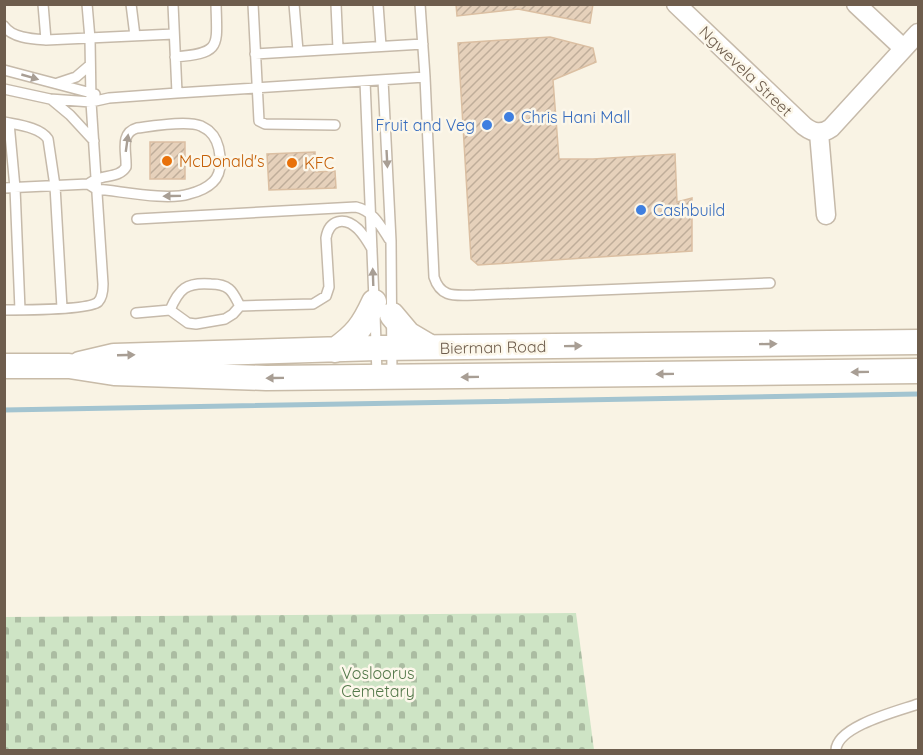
<svg xmlns="http://www.w3.org/2000/svg" width="923" height="755" viewBox="0 0 923 755" font-family="Quicksand,sans-serif">
  <style>
    .cemetery { fill: url(#cemetery-stones) }
    .lines { fill: none; stroke-linecap: round; stroke-linejoin: round }
    .stream { stroke: #a3c4d0; stroke-width: 5 }
    .building { fill: url(#building-hatch); stroke: #dbbfa2; stroke-width: 1.5 }
    .service-casing { stroke: #c6baaa; stroke-width: 12 }
    .minor-casing { stroke: #c6baaa; stroke-width: 21 }
    .secondary-casing { stroke: #c8bba8; stroke-width: 27 }
    .service { stroke: #fff; stroke-width: 9 }
    .minor { stroke: #fff; stroke-width: 18 }
    .secondary { stroke: #fff; stroke-width: 24 }
    .oneway { fill: #a89e94 }
    .shop-dot { fill: #3f7fe0; stroke: #fcf7ea; stroke-width: 2 }
    .food-dot { fill: #e8710a; stroke: #fcf7ea; stroke-width: 2 }
    .labels { text-anchor: middle; stroke-width: 5; stroke-linejoin: round; paint-order: stroke }
    .street-label { font-size: 16px; fill: #6e5d4d; stroke: #fcf7ea }
    .shop-label { font-size: 16px; fill: #366cbe; stroke: #fcf7ea; text-anchor: start }
    .food-label { font-size: 16px; fill: #c56008; stroke: #fcf7ea; text-anchor: start }
    .park-label { font-size: 16px; fill: #53784a; stroke: #fcf7ea }
  </style>
  <defs>
    <pattern id="cemetery-stones" width="16" height="16" patternUnits="userSpaceOnUse" patternTransform="scale(1.5)"><rect width="16" height="16" fill="#cee4c5"/><path d="M2 7V4a2 2 0 0 1 4 0v3zM10 15v-3a2 2 0 0 1 4 0v3z" fill="#abbca2"/></pattern>
    <pattern id="building-hatch" width="6" height="6" patternUnits="userSpaceOnUse" patternTransform="scale(1.5)"><rect width="6" height="6" fill="#e6d1bb"/><path d="M-1 1l2-2M0 6l6-6M5 7l2-2" fill="none" stroke="#bfad9a"/></pattern>
  </defs>
  <rect width="100%" height="100%" fill="#f9f3e4"/>
  <!-- cemetery -->
  <path class="cemetery" d="M576 613 594 750H5V617Z"/>
  <g class="lines">
    <!-- stream -->
    <path class="stream" d="M4 410 918 394"/>
  </g>
  <!-- building -->
  <path class="building" d="M456 4H593L590 23 518 9 457 16Z
    M550 37 593 48 596 62 553 80 559 159H593L675 154 677 202 692 198V251L478 265 471 259 458 43Z
    M150 142H185V179H150Z
    M315 152 316 172 335 171 336 188 269 190 267 154Z"/>
  <g class="lines">
    <!-- service casing -->
    <g class="service-casing">
      <path id="service" d="M43 4 46 40
        M131 4 135 36
        M173 4 177 93
        M253 4 259 121 265 124 335 125
        M294 4 298 51
        M336 4 338 49
        M378 4 381 46
        M420 4 425 77 434 277C441 299 456 295 475 295L770 283
        M4 26C12 38 33 39 46 40L174 34
        M255 54 423 44
        M175 57C222 53 217 47 216 4
        M4 70 95 94
        M383 80 391 241 392 377
        M365 81 374 300
        M58 83 76 77 90 65
        M4 89 50 99 91 102 109 98 177 93 425 77
        M52 100 70 115 94 141
        M4 122C18 125 40 127 48 139L55 186 62 308
        M9 123 15 188 20 310
        M4 188 88 184C90 183 94 180 97 179 107 175 120 177 126 167 127 153 119 133 137 128 153 126 187 120 201 126 204 128 207 129 209 131 221 141 225 171 213 182 207 188 197 192 189 194 166 201 121 191 96 189L88 184
        M137 219 356 207C373 211 380 225 389 239
        M4 310C20 310 89 310 98 302 102 298 103 290 103 284L91 102 90 39 87 4
        M170 310 188 323 196 324 225 319 233 314 240 306
        M136 313 170 310C179 289 186 282 211 284 217 284 224 285 229 289 234 293 237 301 240 306L313 304 326 296 329 287 326 238C329 220 344 216 358 229 363 234 368 242 372 249
        M375 314 377 375
        M836 750C837 726 898 711 918 704"/>
    </g>
    <!-- minor casing -->
    <g class="minor-casing">
      <path id="minor" d="M676 4 804 126C813 133 821 135 831 128L918 33
        M856 4 903 48
        M819 133 826 215"/>
    </g>
    <!-- secondary casing -->
    <g class="secondary-casing">
      <path id="secondary" d="M392 315 408 334 430 347
        M335 350C356 335 363 326 374 302
        M80 364 114 356 377 348 918 342
        M4 366H69L114 373 266 378 918 371"/>
    </g>
    <!-- service -->
    <use href="#service" class="service"/>
    <!-- minor -->
    <use href="#minor" class="minor"/>
    <!-- secondary -->
    <use href="#secondary" class="secondary"/>
  </g>
  <!-- one-way arrows -->
  <defs><path id="oneway-solid" d="M-6-.8H1V-3.2L6.5 0L1 3.2V.8H-6Z" transform="scale(1.5)"/></defs>
  <g class="oneway">
    <use href="#oneway-solid" transform="translate(30 77) rotate(16)"/>
    <use href="#oneway-solid" transform="translate(127 143) rotate(-82)"/>
    <use href="#oneway-solid" transform="translate(387 159) rotate(87)"/>
    <use href="#oneway-solid" transform="translate(172 196) rotate(179)"/>
    <use href="#oneway-solid" transform="translate(373 277) rotate(-92)"/>
    <use href="#oneway-solid" transform="translate(768 344) rotate(-1)"/>
    <use href="#oneway-solid" transform="translate(573 346) rotate(-1)"/>
    <use href="#oneway-solid" transform="translate(126 355) rotate(-2)"/>
    <use href="#oneway-solid" transform="translate(860 372) rotate(179)"/>
    <use href="#oneway-solid" transform="translate(665 374) rotate(179)"/>
    <use href="#oneway-solid" transform="translate(470 377) rotate(179)"/>
    <use href="#oneway-solid" transform="translate(275 378) rotate(179)"/>
  </g>
  <!-- markers -->
  <g class="shop-dot">
    <circle cx="509" cy="117" r="6"/>
    <circle cx="487" cy="125" r="6"/>
    <circle cx="641" cy="210" r="6"/>
  </g>
  <g class="food-dot">
    <circle cx="167" cy="161" r="6"/>
    <circle cx="292" cy="163" r="6"/>
  </g>
  <g class="labels">
    <!-- street labels -->
    <g class="street-label">
      <text transform="translate(746 71) rotate(44)" y="6">Ngwevela Street</text>
      <text transform="translate(493 347) rotate(-1)" y="6">Bierman Road</text>
    </g>
    <!-- shop labels -->
    <g class="shop-label">
      <text x="521" y="123">Chris Hani Mall</text>
      <text x="475" y="131" text-anchor="end">Fruit and Veg</text>
      <text x="653" y="216">Cashbuild</text>
    </g>
    <!-- food labels -->
    <g class="food-label">
      <text x="179" y="167">McDonald's</text>
      <text x="304" y="169">KFC</text>
    </g>
    <!-- park labels -->
    <g class="park-label">
      <text x="378" y="679">Vosloorus<tspan x="378" dy="18">Cemetary</tspan></text>
    </g>
  </g>
  <!-- border -->
  <rect width="923" height="755" fill="none" stroke="#6e5d4d" stroke-width="12"/>
</svg>
